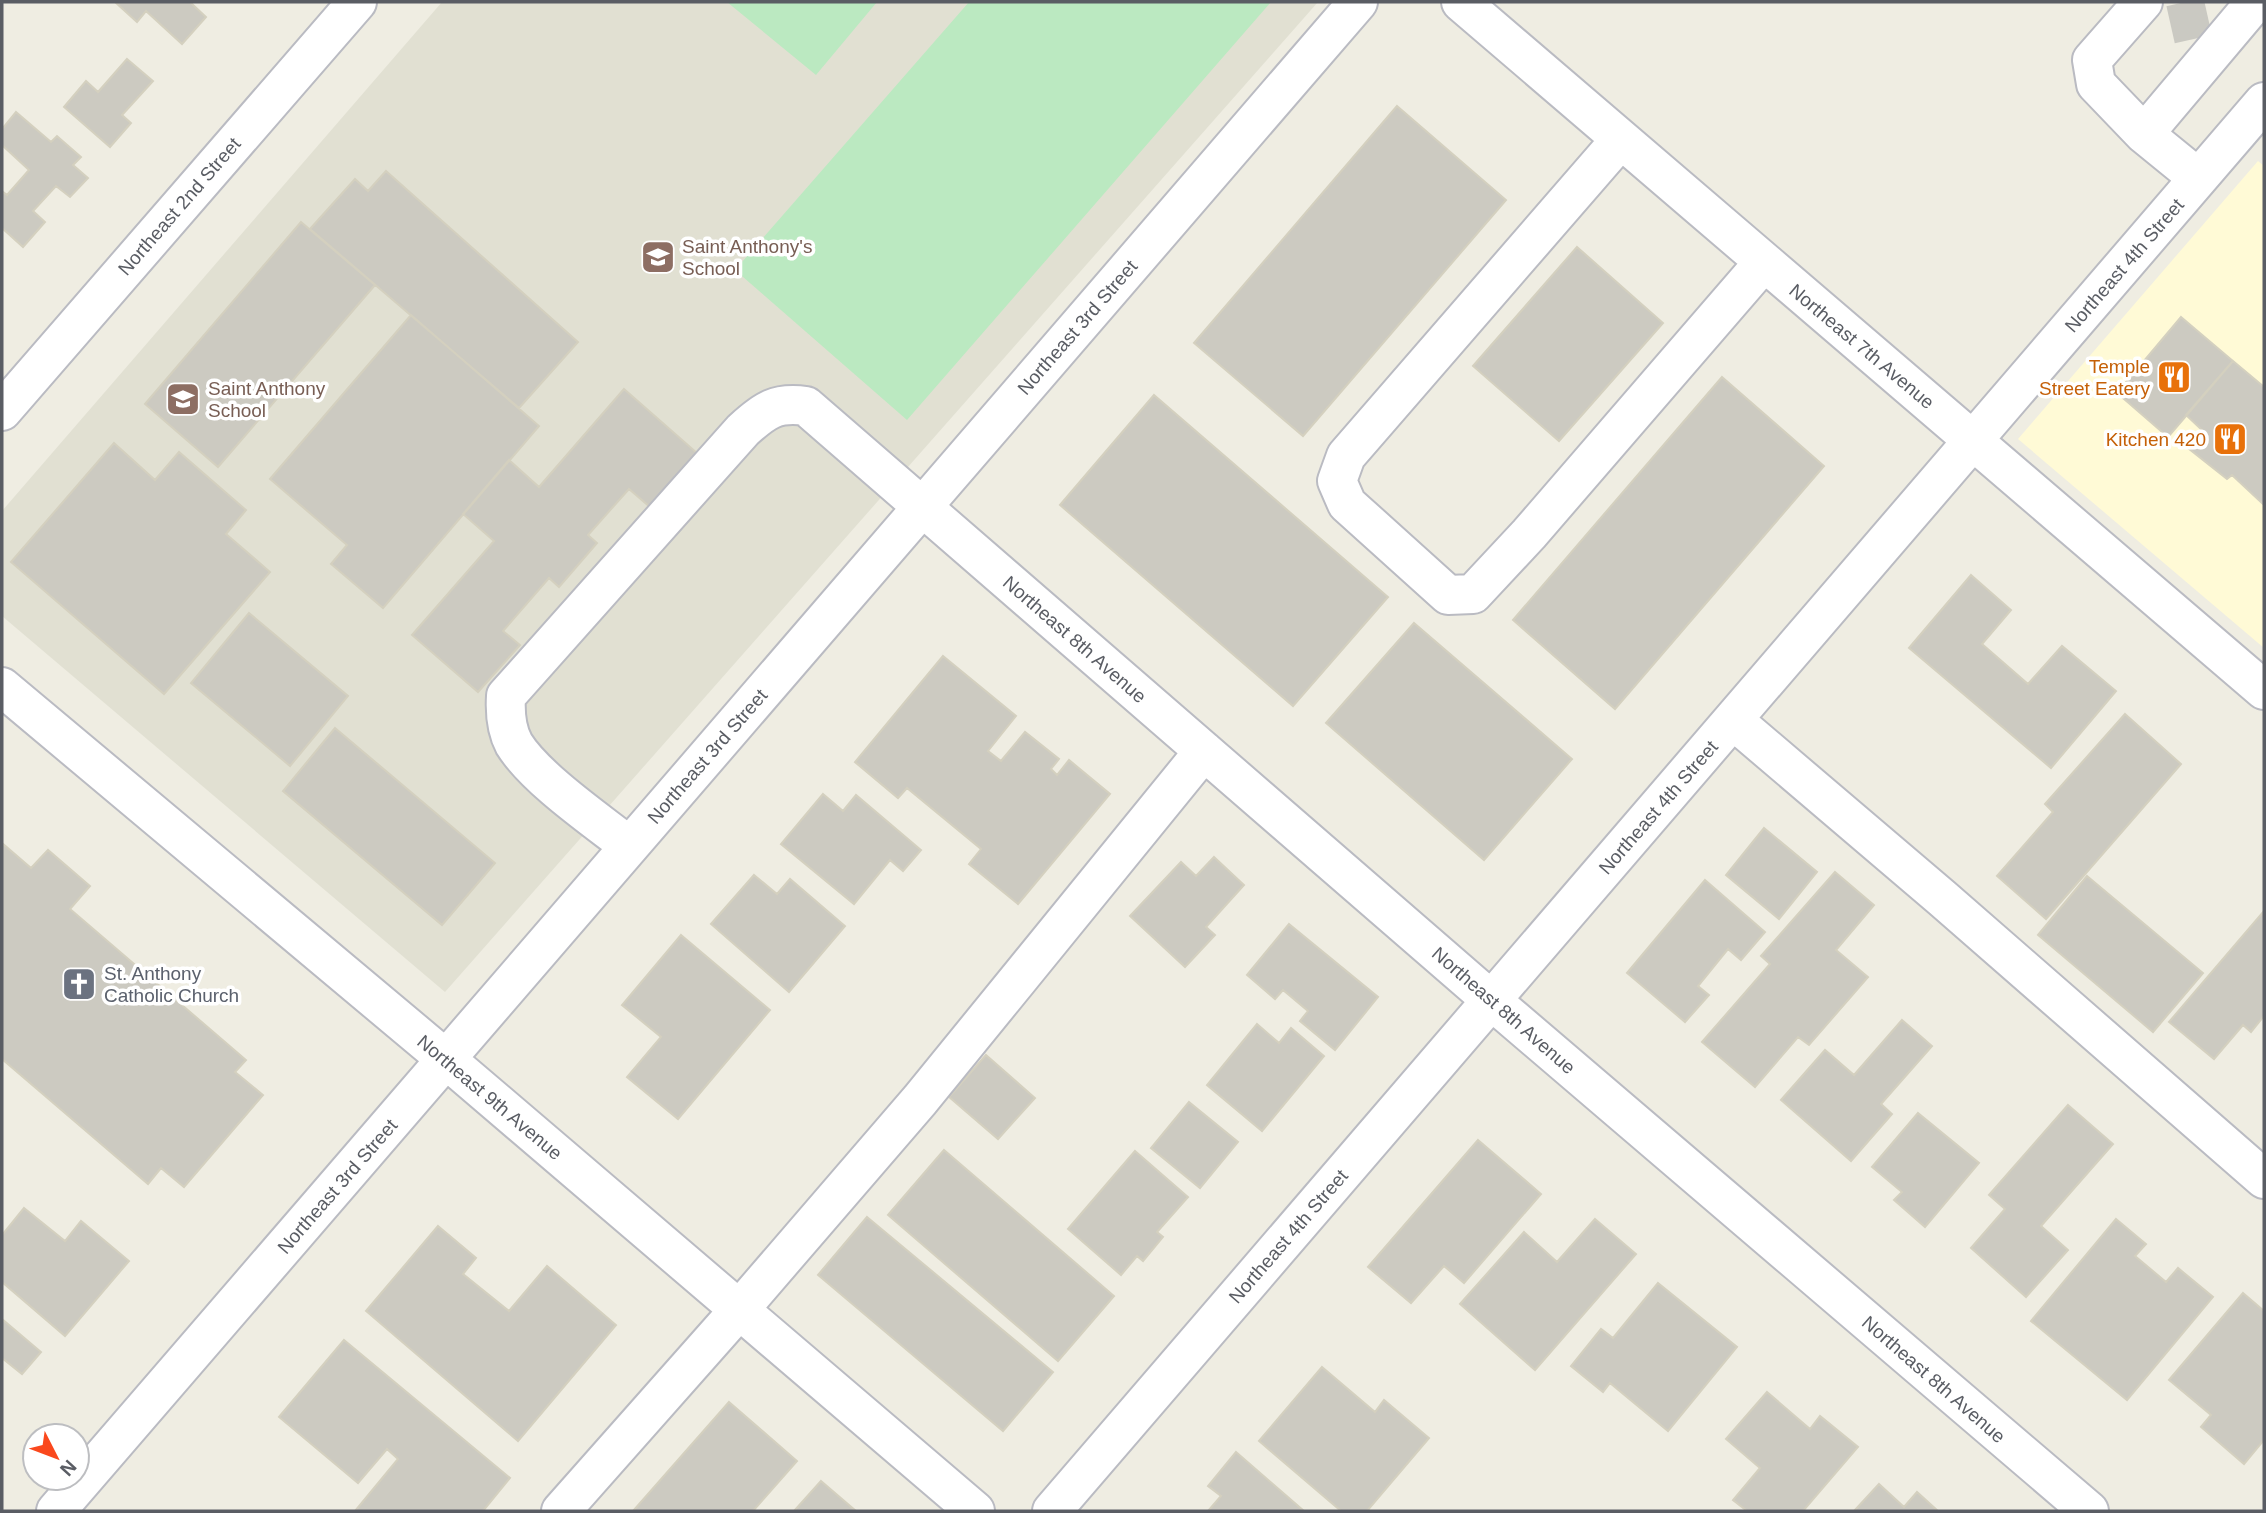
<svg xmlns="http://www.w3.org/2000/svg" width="2266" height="1513" viewBox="0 0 2266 1513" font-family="Helvetica,sans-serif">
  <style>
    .commercial { fill: #fffad6 }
    .education { fill: #e1e0d2 }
    .green { fill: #bbe9c1 }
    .building { fill: #cccac1; stroke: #d4d0bf; stroke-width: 2 }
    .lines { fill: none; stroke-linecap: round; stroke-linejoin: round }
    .minor-tunnel { stroke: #cac9c2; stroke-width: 38; stroke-dasharray: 38 19; stroke-linecap: butt }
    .minor-casing { stroke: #babbc2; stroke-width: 42 }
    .minor { stroke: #fff; stroke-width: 38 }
    .labels { text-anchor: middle; stroke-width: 7; stroke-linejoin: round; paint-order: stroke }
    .street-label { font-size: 19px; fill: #5a5d64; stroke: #fff }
    .education-label { font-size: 19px; fill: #785e54; stroke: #fff; text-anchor: start }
    .food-label { font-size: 19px; fill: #c56008; stroke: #fff; text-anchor: end }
    .worship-label { font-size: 19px; fill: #5b616d; stroke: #fff; text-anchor: start }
  </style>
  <rect width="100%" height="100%" fill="#efede2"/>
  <!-- commercial -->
  <path class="commercial" d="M2258 161 2264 166V648L2018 439Z"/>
  <!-- education -->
  <path class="education" d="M442 2H1318L445 992 2 616V511Z"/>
  <!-- green -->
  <path class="green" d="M727 2H877L816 75Z
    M969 2H1271L907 420 735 270Z"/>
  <!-- building -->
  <path class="building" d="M115 2H190L206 17 182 44 146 11 137 22Z
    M127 59 153 81 122 115 131 123 110 147 64 107 86 81 98 92Z
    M1397 106 1506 200 1303 436 1194 343Z
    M16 112 51 142 57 136 81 157 73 165 88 178 70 197 56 186 33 211 45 222 23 247 2 228V191L7 195 29 170 2 145V129Z
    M386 171 578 342 519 408 310 229 355 179 368 191Z
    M301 222 375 285 218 467 145 404Z
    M1577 247 1663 323 1559 441 1473 366Z
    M411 315 539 426 383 608 331 564 347 545 270 479Z
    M2181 317 2233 361 2168 437 2117 393Z
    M2233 361 2264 387V505L2232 475 2227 479 2188 448 2203 431 2186 415Z
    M1722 377 1824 466 1615 709 1513 620Z
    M624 389 697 453 650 507 629 489 588 535 597 543 559 587 549 578 503 631 520 645 478 692 412 635 494 541 463 514 509 460 539 487Z
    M1154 395 1388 597 1293 706 1060 505Z
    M114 443 155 480 179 452 246 510 226 534 270 572 164 694 11 562Z
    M1971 575 2011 610 1982 644 2028 684 2062 646 2116 691 2051 768 1909 648Z
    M249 613 348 696 290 766 191 683Z
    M1414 623 1572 759 1484 860 1326 723Z
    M943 656 1016 716 988 751 1001 761 1025 732 1059 759 1051 769 1057 775 1069 760 1110 794 1018 904 969 864 981 849 907 788 898 798 855 762Z
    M2125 714 2181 764 2046 919 1997 876 2053 812 2045 804Z
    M335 728 495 863 442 925 283 791Z
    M823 794 843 811 856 795 921 850 903 871 890 860 854 904 781 844Z
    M1764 828 1817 872 1779 919 1726 875Z
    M2 843 31 868 48 850 90 886 70 909 246 1060 235 1072 263 1095 184 1187 161 1168 148 1184 2 1059Z
    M1214 857 1244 885 1206 927 1215 935 1185 967 1130 916 1181 862 1196 876Z
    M1835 872 1874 905 1836 950 1868 977 1809 1045 1798 1037 1755 1087 1702 1042 1770 964 1761 956Z
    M754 875 777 894 790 879 845 926 789 992 711 924Z
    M2087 876 2203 973 2153 1032 2038 935Z
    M1705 880 1765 932 1741 960 1728 949 1698 986 1709 995 1685 1022 1627 973Z
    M2264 911V1016L2251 1032 2243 1025 2214 1059 2169 1022Z
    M1289 924 1378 997 1335 1050 1300 1021 1308 1011 1283 990 1275 999 1247 975Z
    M681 935 770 1010 678 1119 627 1077 661 1037 622 1005Z
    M1902 1020 1932 1046 1881 1104 1892 1114 1851 1161 1781 1100 1825 1050 1854 1075Z
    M1257 1024 1279 1043 1291 1028 1324 1056 1262 1131 1207 1085Z
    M986 1055 1035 1098 998 1139 949 1097Z
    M1189 1102 1238 1142 1200 1188 1151 1148Z
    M2068 1105 2113 1144 2041 1226 2068 1250 2026 1297 1971 1248 2005 1209 1989 1195Z
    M1918 1113 1979 1163 1925 1227 1894 1200 1902 1192 1872 1167Z
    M1478 1140 1541 1194 1464 1283 1444 1266 1411 1303 1368 1267Z
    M944 1150 1114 1296 1058 1361 888 1215Z
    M1135 1151 1188 1197 1157 1232 1163 1237 1143 1261 1137 1256 1121 1275 1068 1229Z
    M24 1208 65 1241 81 1221 129 1261 65 1336 2 1282V1235Z
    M867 1217 1053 1372 1003 1431 818 1275Z
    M1595 1219 1636 1254 1535 1370 1460 1304 1524 1232 1557 1262Z
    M2116 1219 2146 1244 2135 1256 2166 1282 2178 1268 2213 1297 2127 1400 2031 1321Z
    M438 1226 476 1258 463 1274 509 1311 547 1266 616 1325 518 1441 366 1311Z
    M1658 1283 1737 1347 1668 1431 1610 1383 1603 1392 1571 1366 1601 1329 1613 1338Z
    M2243 1293 2264 1311V1440L2244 1464 2201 1427 2211 1415 2169 1380Z
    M2 1319 41 1352 22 1374 2 1358Z
    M344 1340 510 1478 483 1511H355L398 1459 387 1449 358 1483 279 1417Z
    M1322 1367 1375 1412 1384 1400 1429 1438 1367 1511H1341L1259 1441Z
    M1767 1392 1810 1429 1820 1416 1858 1447 1803 1511H1747L1733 1500 1760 1468 1726 1439Z
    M729 1402 797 1461 753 1511H633Z
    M1236 1452 1304 1511H1208L1221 1496 1208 1486Z
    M821 1481 856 1511H794Z
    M1879 1484 1904 1507 1917 1492 1938 1511H1854Z"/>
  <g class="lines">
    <!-- minor-tunnel -->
    <path class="minor-tunnel" d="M2185 2 2196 51"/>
    <!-- minor casing -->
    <g class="minor-casing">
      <path id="minor" d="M1461 2 2264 690
        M2143 2 2092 60 2096 84 2144 134 2198 178
        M2144 134 2252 6 2251 2
        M1621 139 1346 456 1337 481 1347 504 1448 595 1473 594 1529 534 1764 262
        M2 411 357 2
        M2 687 447 1060 975 1511
        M1733 720 1942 898 2264 1179
        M629 846C596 820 536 779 514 744 506 729 505 712 506 696L743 430C765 410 776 402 806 406L1491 1000 2089 1511
        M56 1511 1358 2
        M561 1511 739 1310 920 1100 1204 751
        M1052 1511 2264 102"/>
    </g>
    <!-- minor -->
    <use href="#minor" class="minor"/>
  </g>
  <!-- icons -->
  <defs>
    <g id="school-square" transform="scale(1.75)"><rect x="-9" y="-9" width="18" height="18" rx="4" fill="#8d6e63" stroke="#fff"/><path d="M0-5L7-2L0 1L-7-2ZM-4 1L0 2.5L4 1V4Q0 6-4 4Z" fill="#fff"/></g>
    <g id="restaurant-square" transform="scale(1.75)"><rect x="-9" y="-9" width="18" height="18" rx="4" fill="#e8710a" stroke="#fff"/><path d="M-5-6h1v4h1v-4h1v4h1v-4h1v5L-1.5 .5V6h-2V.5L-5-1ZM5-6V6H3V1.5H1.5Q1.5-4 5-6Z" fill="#fff"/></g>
    <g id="church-square" transform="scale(1.75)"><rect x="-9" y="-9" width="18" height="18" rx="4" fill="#6b7280" stroke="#fff"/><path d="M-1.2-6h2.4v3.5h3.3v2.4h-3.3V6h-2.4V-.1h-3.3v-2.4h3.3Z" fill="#fff"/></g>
  </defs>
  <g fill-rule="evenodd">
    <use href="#school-square" x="658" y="257"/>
    <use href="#restaurant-square" x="2174" y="377"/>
    <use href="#school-square" x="183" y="399"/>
    <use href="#restaurant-square" x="2230" y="439"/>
    <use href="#church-square" x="79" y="984"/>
  </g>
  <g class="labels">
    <!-- street labels -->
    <g class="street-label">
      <text transform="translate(179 206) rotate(-49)" y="7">Northeast 2nd Street</text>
      <text transform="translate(2124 265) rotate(-49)" y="7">Northeast 4th Street</text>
      <text transform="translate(1077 327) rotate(-49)" y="7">Northeast 3rd Street</text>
      <text transform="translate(1862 346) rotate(40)" y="7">Northeast 7th Avenue</text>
      <text transform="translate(1075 639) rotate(41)" y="7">Northeast 8th Avenue</text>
      <text transform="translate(707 756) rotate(-49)" y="7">Northeast 3rd Street</text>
      <text transform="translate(1658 807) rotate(-49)" y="7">Northeast 4th Street</text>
      <text transform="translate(1504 1010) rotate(41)" y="7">Northeast 8th Avenue</text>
      <text transform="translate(490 1097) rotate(40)" y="7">Northeast 9th Avenue</text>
      <text transform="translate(337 1186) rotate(-49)" y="7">Northeast 3rd Street</text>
      <text transform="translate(1288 1236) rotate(-49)" y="7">Northeast 4th Street</text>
      <text transform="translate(1934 1379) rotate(41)" y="7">Northeast 8th Avenue</text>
    </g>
    <!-- education labels -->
    <g class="education-label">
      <text x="682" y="253">Saint Anthony's<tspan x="682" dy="22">School</tspan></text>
      <text x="208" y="395">Saint Anthony<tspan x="208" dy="22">School</tspan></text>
    </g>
    <!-- food labels -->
    <g class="food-label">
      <text x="2150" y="373">Temple<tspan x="2150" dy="22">Street Eatery</tspan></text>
      <text x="2206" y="446">Kitchen 420</text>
    </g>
    <!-- worship labels -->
    <g class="worship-label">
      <text x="104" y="980">St. Anthony<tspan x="104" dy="22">Catholic Church</tspan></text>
    </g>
  </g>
  <!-- border -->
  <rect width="2266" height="1513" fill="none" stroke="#5a5d64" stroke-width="7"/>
  <!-- north arrow -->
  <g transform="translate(56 1457) rotate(132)"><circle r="33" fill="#ffffff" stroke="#bdbec1" stroke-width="2"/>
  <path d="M0-5L12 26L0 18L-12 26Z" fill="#fa481d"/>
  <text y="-10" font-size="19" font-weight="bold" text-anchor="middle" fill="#5a5d64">N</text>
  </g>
</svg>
